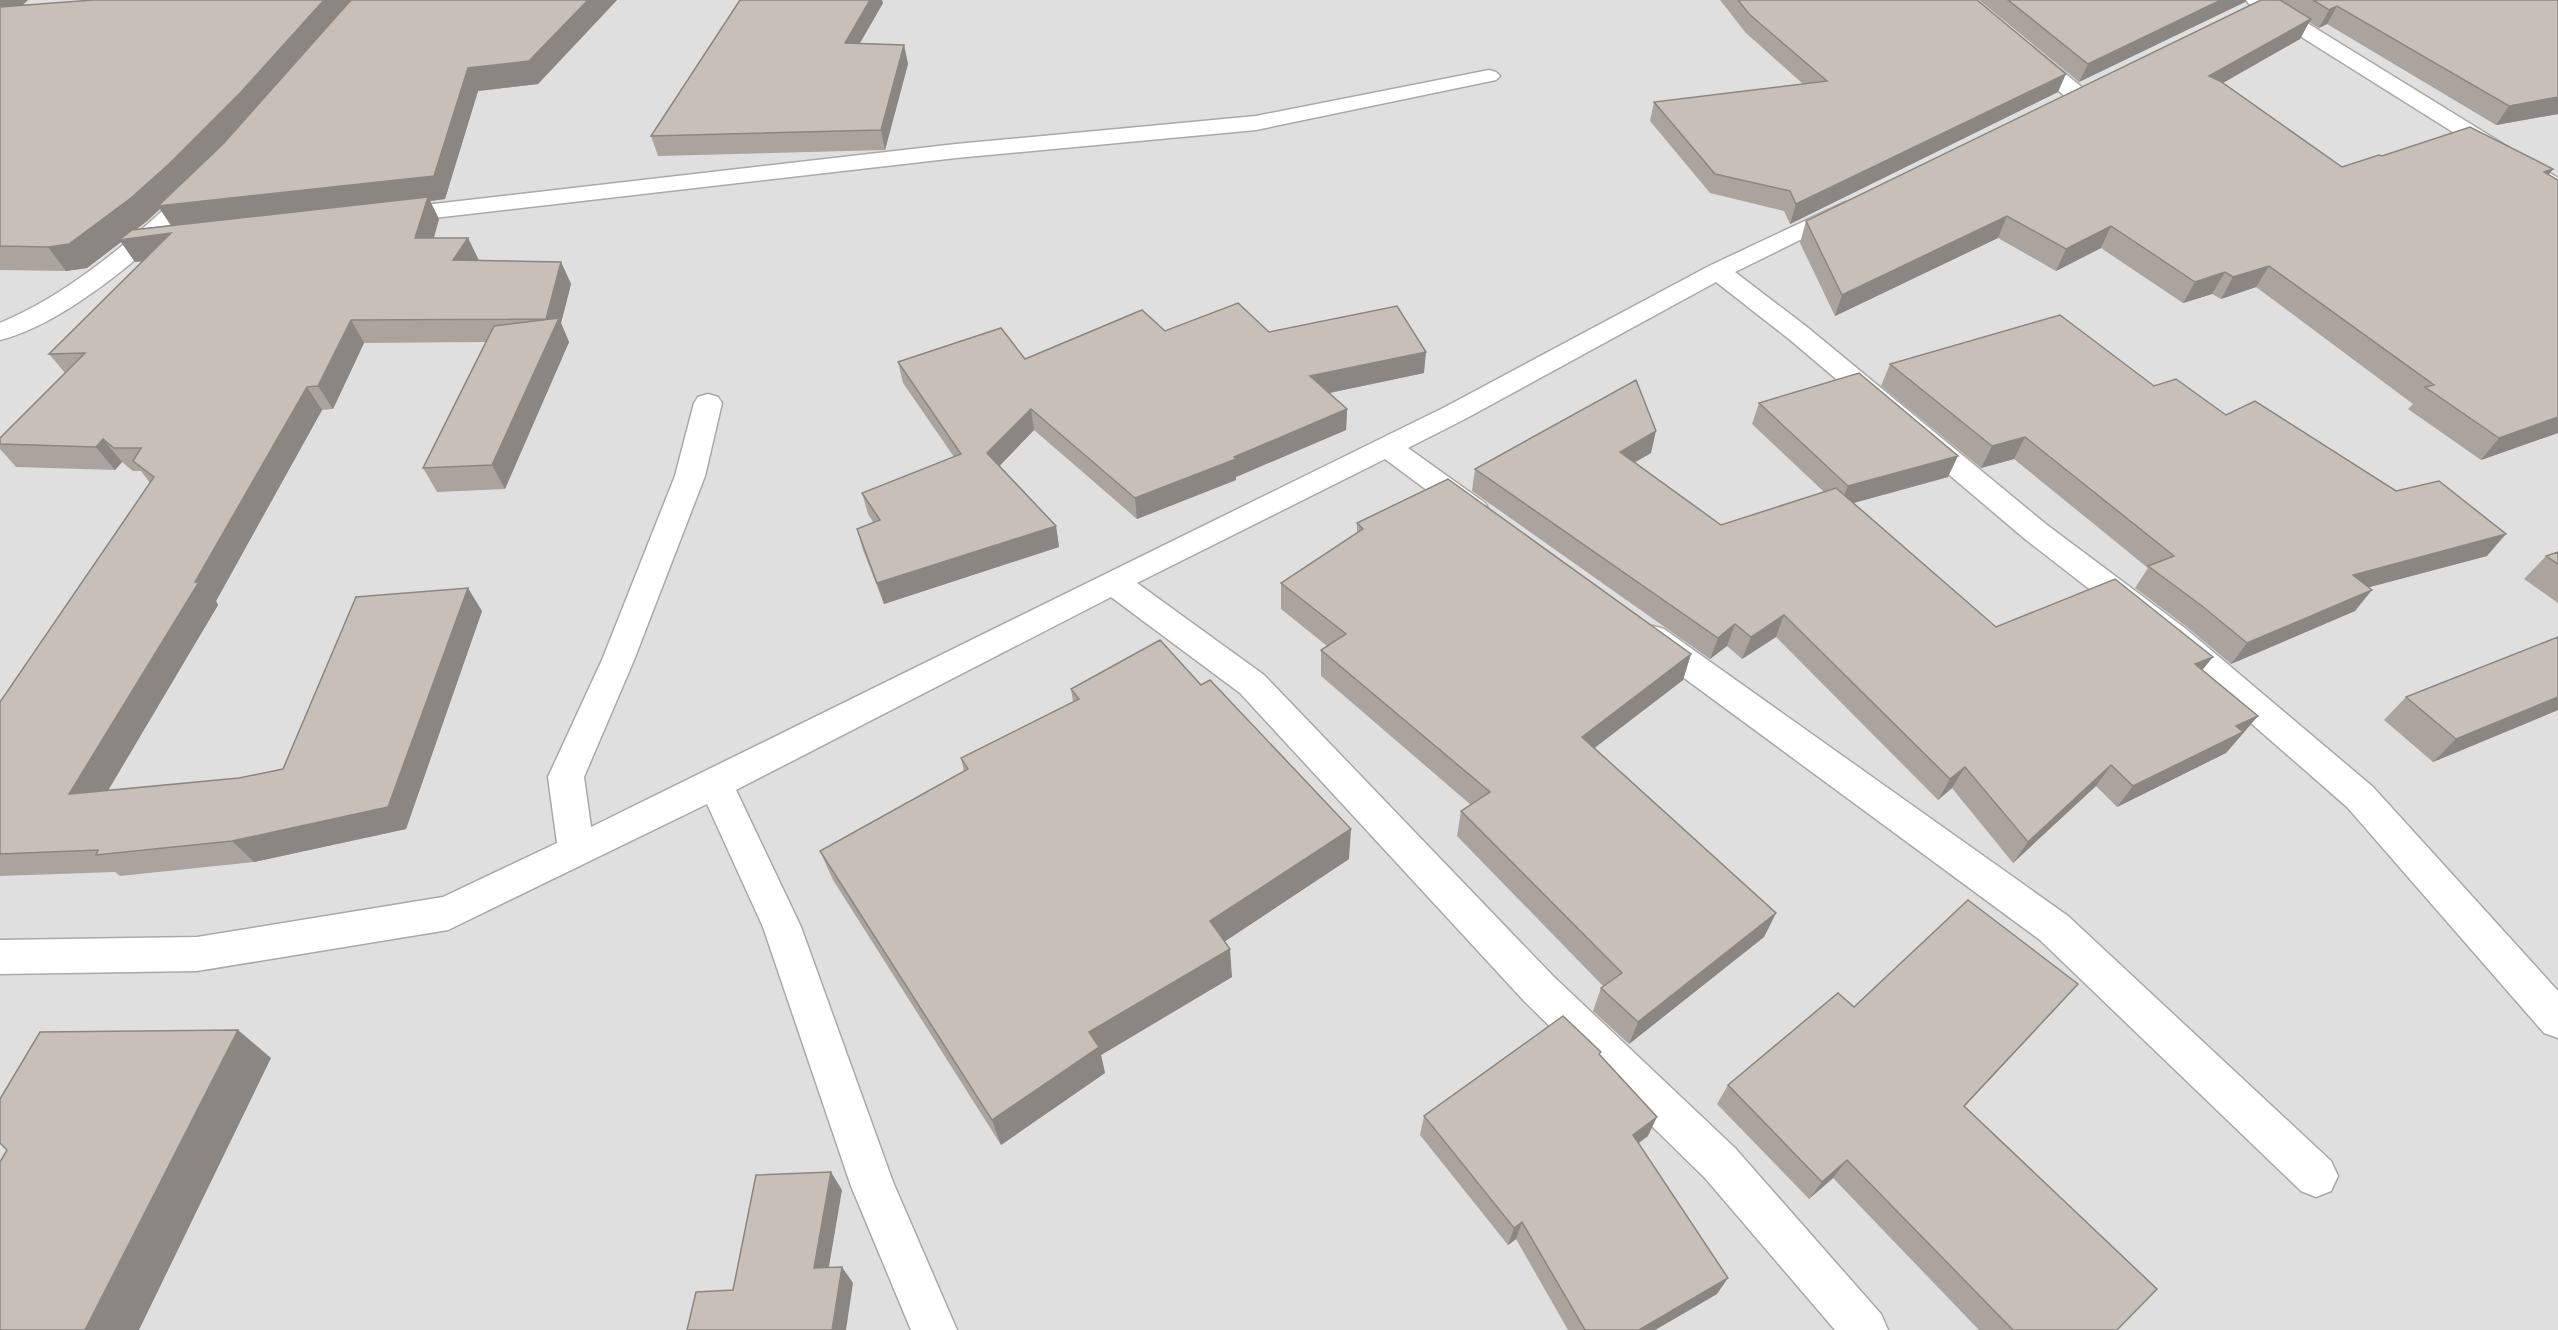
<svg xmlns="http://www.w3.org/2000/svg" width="2558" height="1330" viewBox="0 0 2558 1330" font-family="'PT Sans',sans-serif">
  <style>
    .residential { fill: #e0dfdf }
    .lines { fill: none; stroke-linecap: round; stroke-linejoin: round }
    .street-casing { stroke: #a9a9a9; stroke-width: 3 }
    .street { fill: #fff; fill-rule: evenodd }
    .wall { fill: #aba49e; fill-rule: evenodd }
    .shaded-wall { fill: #8b8681 }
    .building { fill: #c7bfb8; stroke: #8b8681; stroke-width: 1.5 }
  </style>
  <rect width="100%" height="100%" fill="#f2efe9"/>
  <!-- residential -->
  <path class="residential" d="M0 0H2558V1330H0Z"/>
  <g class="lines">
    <!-- street casing -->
    <g class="street-casing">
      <path id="street" d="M1953 0H1975L2084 89 2087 94 2084 99 2076 100 2068 99Z
        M2246 0H2270L2558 178V195L2550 193 2249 4Z
        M1489 70 1496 72 1500 76 1496 80 1256 130 956 158 390 223 382 221 378 216 382 211 390 209 956 144 1256 116Z
        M199 182 207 184 211 189 207 194C157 244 69 323 0 340V323C70 294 137 236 191 184Z
        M1845 202 1853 204 1857 209 1853 214 1735 272 1807 327 2047 525 2186 629 2373 787 2558 991V1038L2544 1033 2347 807 2164 647 2025 539 1789 339 1716 282 1465 419 1408 448 1485 503 1489 510 1485 517 1474 520 1463 517 1385 459 1137 583 1264 675 1553 976 1735 1148 1881 1314 1888 1330H1835L1705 1178 1525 1002 1240 693 1111 597 736 790 801 927 893 1182 957 1330H911L851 1186 763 927 707 804 448 930 197 971 0 974V940L197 937 443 897 557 843 548 777 602 660 675 476 694 403 698 397 708 394 718 397 722 403 705 476 634 660 584 777 591 827 1445 407 1709 266Z
        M1653 626 1664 629 2068 916 2331 1161 2338 1176 2331 1191 2316 1197 2301 1191 2040 940 1642 647 1637 638 1642 629Z"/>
    </g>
    <!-- street -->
    <use href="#street" class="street"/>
  </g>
  <!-- wall -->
  <path class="wall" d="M0 0H28L22 5 93 0H617L538 84 478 91 445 199 430 201 439 219 434 238H468L479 260 561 262 571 284 561 323 569 342 505 489 437 492 423 468 486 342 364 343 333 409 322 410 216 601 218 605 108 790 239 778 283 769 482 611 406 829 254 862 120 876 115 872 0 876V702L150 483 141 471H133L122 462 115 470 16 467 0 449V438L65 373 49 354 143 261 135 262 121 242 87 268 66 271 0 270ZM160 209 171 225 137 229 147 221Z
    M1720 0H1977L2058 92 1790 224 1784 211 1710 193 1650 121 1654 102 1803 84 1745 32Z
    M1979 0H2246L2245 2 2079 82Z
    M2281 0H2558V114L2496 125 2327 24 2319 28 2309 22 2300 39 2223 83 2342 167 2382 156 2553 169 2549 174 2558 433 2481 460 2408 409 2413 404 2256 287 2221 299 2212 294 2183 303 2101 248 2056 271 1998 238 1835 316 1800 243 1806 221Z
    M883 3 860 43 904 45 908 64 885 150 658 156 651 136Z
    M1165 331 1269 332 1424 373 1329 393 1347 409 1346 430 1236 477V480L1137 519 1034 430 999 466 1056 526 1059 547 884 604 863 550 857 529 873 522 868 514 862 493 954 457 903 383 898 362 1025 359Z
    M1890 364 2154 386 2226 415 2487 556 2369 587 2355 611 2231 664 2187 627 2135 588 2148 568 2014 459 1981 468 1881 386Z
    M1759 403 1948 477 1853 503 1996 627 2203 670 2258 716 2226 753 2117 807 2096 786 2013 863 1952 788 1938 800 1776 637 1742 659 1727 646 1710 659 1472 491 1475 469 1651 453 1635 462 1721 525 1824 492 1752 424Z
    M1357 523 1691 654 1683 680 1594 748 1776 913 1764 937 1629 1044 1593 1011 1601 988 1603 986 1457 836 1461 811 1471 805 1321 676V650L1327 646 1281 609V583L1357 533Z
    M2558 552V603L2524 579 2546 556Z
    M1071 689 1349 859 1225 941 1232 977 1101 1055 1105 1073 1001 1145 833 880 820 851 964 771 961 758 1073 702Z
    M2406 697 2558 710 2433 762 2384 720Z
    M2060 1004 1964 1107 2117 1330H1979L1833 1178 1809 1199 1717 1104 1728 1085 1854 1007Z
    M1600 1055 1648 1136 1638 1143 1717 1294 1655 1330H1568L1516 1239 1508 1245 1420 1135 1424 1116Z"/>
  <!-- shaded-wall -->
  <path class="shaded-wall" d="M0 0H28L0 27Z
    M324 0H355L468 68 588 0H617L538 84 478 91 445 199 430 201 439 219 427 261 174 230 160 209 147 221 124 239 171 233 186 256 135 262 121 242 87 268 66 271 48 247Z
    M870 0H882L883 3 849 62 845 43Z
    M2221 0H2246L2245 2 2079 82 2088 64Z
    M2337 6 2327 24 2319 28 2329 10Z
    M2311 19 2300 39 2198 97 2209 76Z
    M904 45 908 64 885 150 881 130Z
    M2066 74 2058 92 1790 224 1796 204Z
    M2558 97V114L2496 125 2509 106Z
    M2553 169 2537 190 2544 172Z
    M2007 216 1998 238 1835 316 1842 295Z
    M2111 226 2101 248 2056 271 2066 249Z
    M468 238 479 261 453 260Z
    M561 262 571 284 561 323 569 342 505 489 492 465 546 319Z
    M2269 266 2256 287 2221 299 2233 277Z
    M2225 272 2212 294 2183 303 2195 282Z
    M351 320 364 343 333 409 318 386Z
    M1426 352 1424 373 1310 397V376Z
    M307 387 322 410 216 601 218 605 93 816 69 794 195 582Z
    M1031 409 1034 430 992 474 987 453Z
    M1347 409 1346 430 1236 477V480L1137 519 1135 498Z
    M2558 417V433L2481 460 2499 438Z
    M1656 431 1651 453 1615 474 1620 452Z
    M2025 437 2014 459 1981 468 1992 446Z
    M103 439 122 462 115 470 96 447Z
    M1958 456 1948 477 1839 507 1848 486Z
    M1056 526 1059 547 884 604 877 583Z
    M2506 534 2487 556 2336 596 2353 575Z
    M468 588 482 611 406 829 254 862 232 841Z
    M2372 590 2355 611 2231 664 2247 643Z
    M1784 615 1776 637 1742 659 1751 637Z
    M1735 624 1727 646 1710 659 1718 638Z
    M1691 654 1683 680 1575 763 1582 737Z
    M2213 657 2196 678 2195 664Z
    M2558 697V710L2433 762 2456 739Z
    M2258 716 2226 753 2117 807 2133 786 2236 726Z
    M2111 765 2096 786 2013 863 2028 842Z
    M1965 767 1952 788 1938 800 1950 779Z
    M1351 829 1349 859 1212 950 1210 921Z
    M1776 913 1764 937 1629 1044 1638 1022Z
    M1230 949 1232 977 1101 1055 1105 1073 1001 1145 992 1120 1089 1032Z
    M2078 984 2060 1004 1947 1125 1964 1106Z
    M238 1030 271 1058 139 1330H85Z
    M1657 1117 1648 1136 1624 1154 1633 1135Z
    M1847 1160 1833 1178 1809 1199 1822 1182Z
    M831 1172 842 1190 826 1284 814 1268Z
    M1522 1222 1516 1239 1508 1245 1514 1228Z
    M842 1267 853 1283 846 1330H832Z
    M1728 1278 1717 1294 1655 1330H1639Z"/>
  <!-- building -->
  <path class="building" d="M93 0H324L242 91 169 164 131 198 69 244 48 247 0 246V7Z
    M351 0H588L529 61 468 68 434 176 158 206 223 144Z
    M740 0H870L845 43 904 45 881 130 651 136Z
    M1738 0H1977L2066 74 1796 204 1790 191 1715 174 1654 102 1827 81 1749 14Z
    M2008 0H2221L2088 64Z
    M2261 0H2280L2311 19 2209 76 2220 81 2342 167 2379 155 2382 156 2470 127 2553 169 2544 172 2558 180V417L2499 438 2425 387 2434 385 2269 266 2233 277 2225 272 2195 282 2111 226 2066 249 2007 216 1842 295 1806 221Z
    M2313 0H2558V97L2509 106 2337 6 2329 10Z
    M428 197 415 238H468L453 260 561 262 546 319 351 320 318 386 307 387 195 582H199L69 794 239 778 283 769 356 597 468 588 388 807 232 841 96 855 98 850 0 854V702L154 477 133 461 141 448H114L103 439 96 447 0 444V438L85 353 49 354 171 233 119 240 132 230Z
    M1238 303 1269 332 1397 306 1426 352 1310 376 1347 409 1234 457 1236 459 1135 498 1031 409 987 453 1056 526 877 583 857 529 880 520 862 493 961 454 898 362 1001 328 1025 359 1142 310 1165 331Z
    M2060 315 2154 386 2176 379 2226 415 2255 401 2396 491 2439 481 2506 534 2353 575 2372 590 2247 643 2202 606 2148 566 2174 556 2025 437 1992 446 1890 364Z
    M559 318 492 465 423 468 494 326Z
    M1859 373 1958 456 1848 486 1759 403Z
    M1636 380 1656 431 1620 452 1721 525 1836 488 1996 627 2115 579 2213 657 2195 664 2258 716 2236 726 2243 732 2133 786 2111 765 2028 842 1965 767 1950 779 1784 615 1751 637 1735 624 1718 638 1475 469Z
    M1448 479 1691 654 1582 737 1776 913 1638 1022 1601 988 1622 973 1461 811 1490 792 1321 650 1346 634 1281 583 1363 529 1357 523Z
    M2558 552V564L2546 556Z
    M2558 637V697L2456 739 2406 697Z
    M1160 640 1201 685 1210 680 1351 829 1210 921 1230 949 1089 1032 1099 1047 992 1120 820 851 968 769 961 758 1079 699 1071 689Z
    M1968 900 2078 984 1964 1106 2157 1289 2117 1330H2013L1847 1160 1822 1182 1728 1085 1838 993 1854 1007Z
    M1563 1016 1601 1052 1599 1054 1657 1117 1633 1135 1728 1278 1639 1330H1585L1522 1222 1514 1228 1424 1116Z
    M238 1030 85 1330H0V1162L7 1150 0 1143V1099L40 1032Z
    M831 1172 814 1268 842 1267 832 1330H687L696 1292 733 1290 756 1175Z"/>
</svg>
